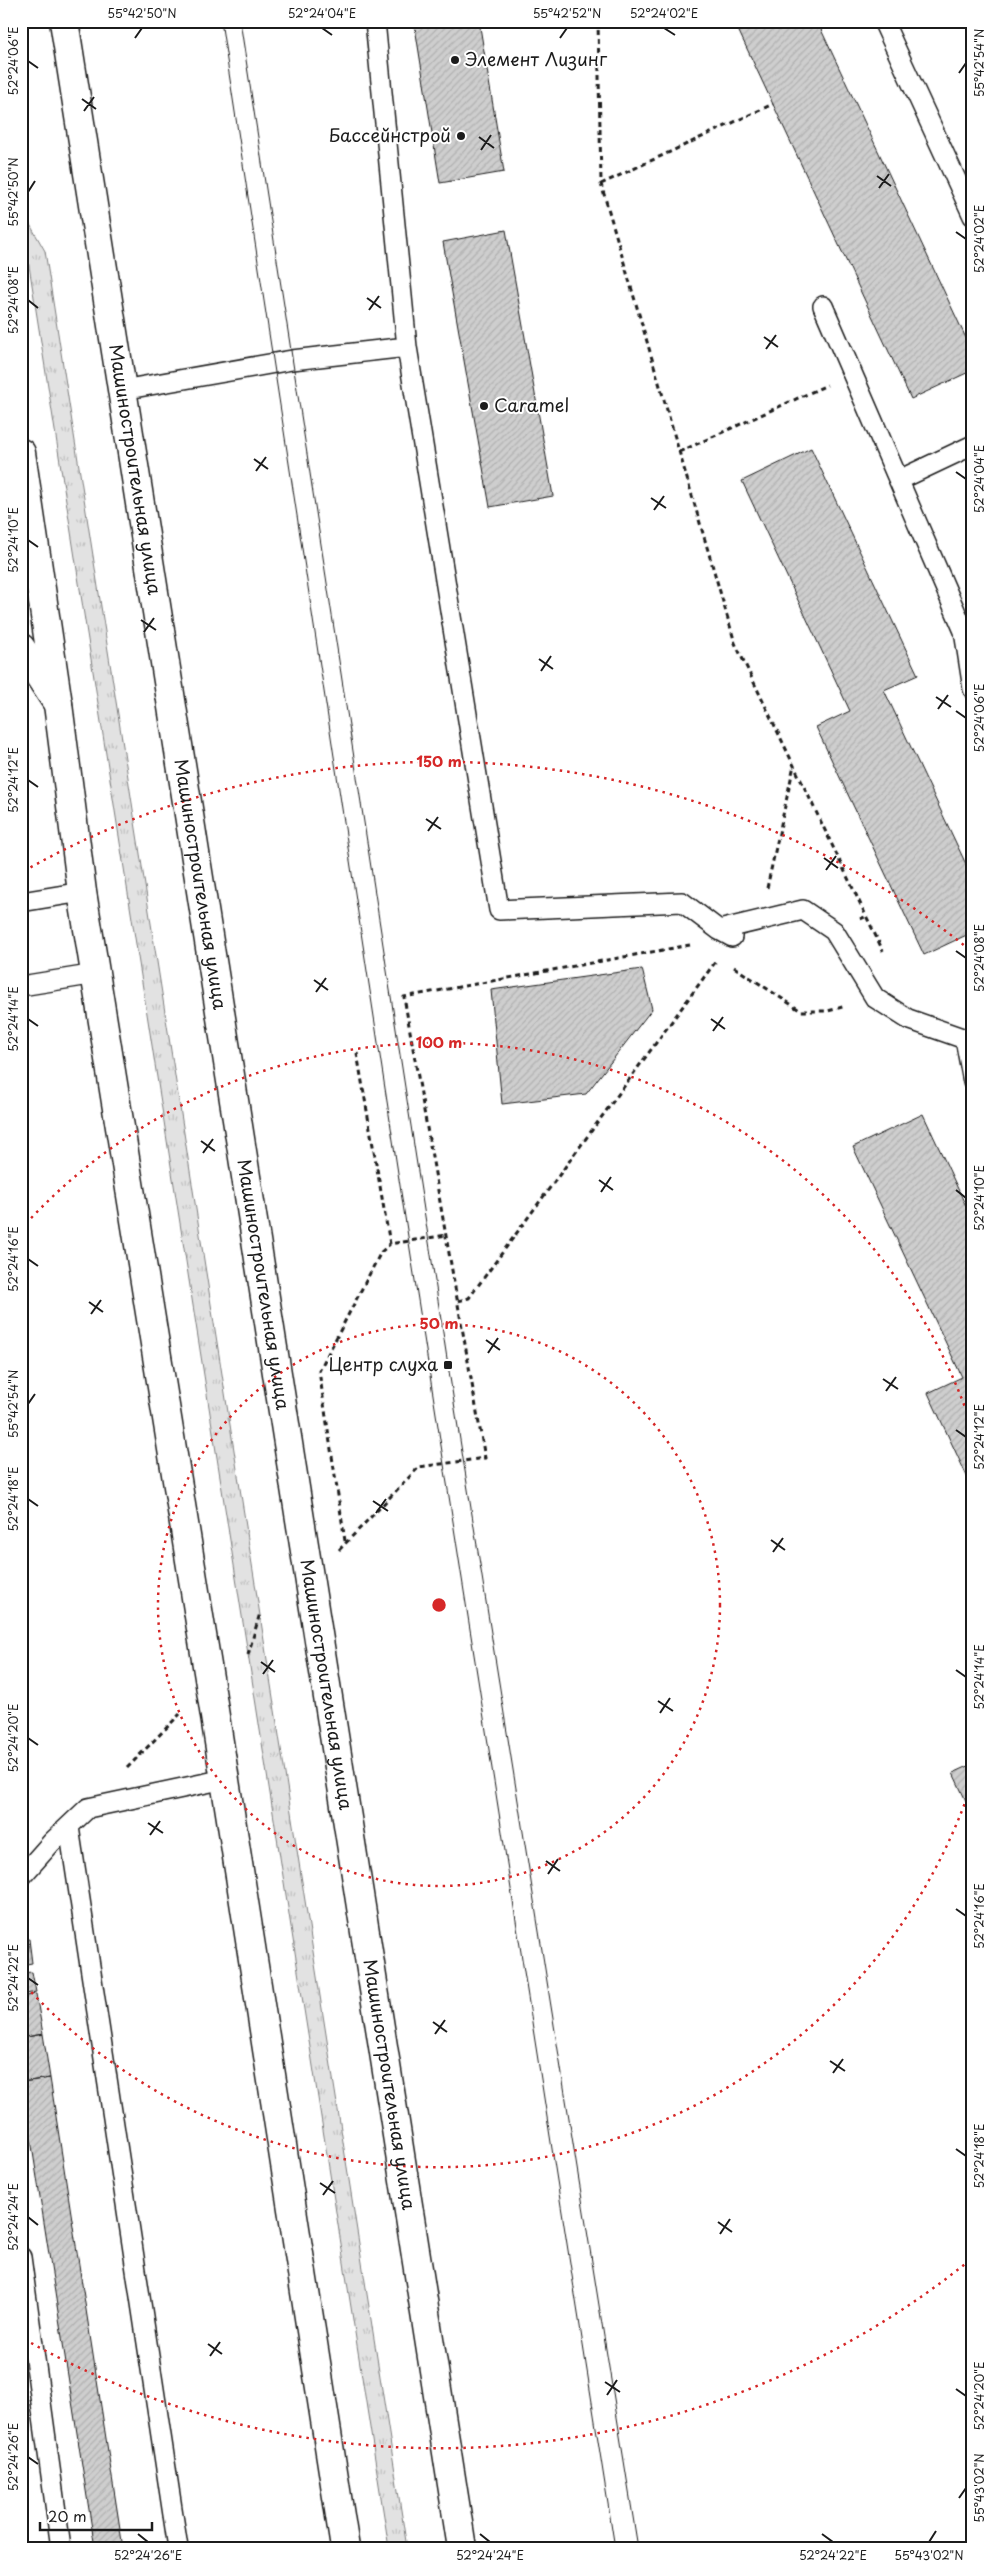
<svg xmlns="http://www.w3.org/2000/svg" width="994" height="2569" viewBox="0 0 994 2569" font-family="'Playpen Sans',sans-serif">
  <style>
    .grass { fill: url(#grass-tufts); stroke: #7f7f7f }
    .building { fill: url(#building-hatch); stroke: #1c1c1c }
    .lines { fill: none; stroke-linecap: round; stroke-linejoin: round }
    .lane-casing { stroke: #1c1c1c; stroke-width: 22 }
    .street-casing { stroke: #1c1c1c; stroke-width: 31 }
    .primary-casing { stroke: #1c1c1c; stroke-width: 31 }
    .path { stroke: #1c1c1c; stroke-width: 3; stroke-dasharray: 5 4; stroke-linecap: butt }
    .lane { stroke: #fff; stroke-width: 19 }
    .street { stroke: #fff; stroke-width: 28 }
    .primary { stroke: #fff; stroke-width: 28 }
    .tram { stroke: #1c1c1c; stroke-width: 1 }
    .ticks { fill: none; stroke: #1c1c1c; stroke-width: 2 }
    .ring { fill: none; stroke: #d62828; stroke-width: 2.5; stroke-dasharray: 2.5 5 }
    .poi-dot { fill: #1c1c1c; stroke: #fff; stroke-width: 2 }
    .labels { text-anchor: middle; stroke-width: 4; stroke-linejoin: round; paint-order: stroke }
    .poi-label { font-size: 18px; fill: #1c1c1c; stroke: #fff; text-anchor: start }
    .street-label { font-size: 18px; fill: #1c1c1c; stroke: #fff }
    .centre { fill: #d62828; stroke: #fff; stroke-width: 2.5 }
    .ring-label { font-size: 15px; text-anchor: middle; font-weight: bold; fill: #d62828; stroke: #fff; stroke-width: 4; stroke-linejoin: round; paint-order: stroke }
    .neatline { fill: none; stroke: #1c1c1c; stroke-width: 2 }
    .ticks-label { font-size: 12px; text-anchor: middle; fill: #1c1c1c }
  </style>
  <defs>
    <pattern id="grass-tufts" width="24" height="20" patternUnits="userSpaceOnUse" patternTransform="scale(1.25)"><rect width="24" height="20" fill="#e2e2e2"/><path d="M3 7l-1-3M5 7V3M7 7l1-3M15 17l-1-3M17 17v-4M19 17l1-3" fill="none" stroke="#c1c1c1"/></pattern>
    <pattern id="building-hatch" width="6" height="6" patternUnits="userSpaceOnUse" patternTransform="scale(1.25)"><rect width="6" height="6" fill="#cecece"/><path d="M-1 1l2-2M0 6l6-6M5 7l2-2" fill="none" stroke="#b0b0b0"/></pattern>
  </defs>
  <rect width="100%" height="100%" fill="#fff"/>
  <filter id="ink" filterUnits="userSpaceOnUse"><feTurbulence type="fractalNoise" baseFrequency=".02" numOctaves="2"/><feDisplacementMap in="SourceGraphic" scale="10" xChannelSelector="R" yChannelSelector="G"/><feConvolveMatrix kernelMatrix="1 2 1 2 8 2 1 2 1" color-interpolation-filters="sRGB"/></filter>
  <g filter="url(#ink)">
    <!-- grass -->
    <path class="grass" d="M21 195 24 214 45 251 407 2548H389L21 215Z"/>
    <!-- building -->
    <path class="building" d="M414 21H479L504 172 440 183Z
      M734 21H817L973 353V370L911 399Z
      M506 230 553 496 490 507 443 242Z
      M811 448 918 675 884 690 973 879V932L924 955 816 727 850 711 742 481Z
      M642 969 652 1009 586 1094 502 1104 491 990Z
      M923 1114 973 1221V1489L928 1393 962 1377 853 1147Z
      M973 1764V1816L953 1773Z
      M29 1939 32 1963 21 1965V1940Z
      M32 1972 36 1992 21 1995V1973Z
      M36 1994 43 2034 21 2038V1997Z
      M43 2034 50 2078 22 2082 21 2038Z
      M50 2078 123 2548H95L22 2082Z"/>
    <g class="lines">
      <!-- lane casing -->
      <g class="lane-casing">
        <path id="lane" d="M883 21 973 216
          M823 306 964 631 973 689
          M407 347 499 910 682 902 719 930 732 937
          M122 390 292 360 407 347 375 21
          M899 480 973 445
          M21 902 82 892
          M719 930 803 910 834 931 875 998 908 1019 965 1039
          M21 986 96 974
          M965 1039 973 1082
          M69 1827 178 2548
          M21 1877 52 1842 88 1808 225 1779
          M21 2257 61 2548"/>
      </g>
      <!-- street casing -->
      <g class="street-casing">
        <path id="street" d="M21 648 58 704"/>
      </g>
      <!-- primary casing -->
      <g class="primary-casing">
        <g id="primary">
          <path id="s1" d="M64 21 462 2548"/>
          <path d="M21 453 58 704 82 892 209 1678 345 2548"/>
        </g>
      </g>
      <!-- path -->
      <path class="path" d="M598 21 601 184 735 643 883 951
        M601 184 773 104
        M679 452 827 385
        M767 888 794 765
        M860 919 867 916
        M734 967 801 1011H828L846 1006
        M357 1053 390 1244 447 1235
        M458 1301 469 1298 716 961
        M345 1541 319 1371 381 1252 390 1244
        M339 1550 419 1467 485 1458 404 997 690 945
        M248 1655 260 1613
        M127 1768 180 1714"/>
      <!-- lane -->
      <use href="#lane" class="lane"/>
      <!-- street -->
      <use href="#street" class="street"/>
      <!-- primary -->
      <use href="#primary" class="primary"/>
      <!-- tram -->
      <path class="tram" d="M221 21 398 1173 615 2548
        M240 21 448 1365 638 2548"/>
    </g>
  </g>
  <!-- ticks -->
  <path class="ticks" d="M322 28 332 35M664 28 675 35M135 38 142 28M560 38 567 28M28 61 38 68M959 73 966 63M82 99 96 109M84 111 94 97M479 137 494 148M481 150 491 135M877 176 891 186M879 188 889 174M28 192 35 181M956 232 966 239M367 298 381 308M28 300 38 308M369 310 379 296M764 337 778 347M766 349 776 335M254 459 268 469M256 471 266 457M956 472 966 479M651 498 666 508M654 510 664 496M28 540 38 547M141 620 156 630M144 632 154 618M539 659 553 669M541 671 551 656M936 697 951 707M938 709 948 695M956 711 966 718M28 780 38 787M426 819 441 829M428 831 438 817M824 858 838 868M826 870 836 856M956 951 966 958M314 980 328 990M316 992 326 978M28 1019 38 1026M711 1019 725 1029M713 1031 723 1017M201 1141 215 1151M203 1153 213 1139M599 1180 613 1190M956 1190 966 1198M601 1192 611 1177M28 1259 38 1266M89 1302 103 1312M91 1314 101 1300M486 1340 500 1350M488 1353 498 1338M883 1379 898 1389M886 1391 896 1377M28 1404 35 1394M956 1430 966 1437M28 1499 38 1506M373 1501 388 1511M376 1513 386 1499M771 1540 785 1550M773 1552 783 1538M261 1662 275 1672M956 1670 966 1677M263 1674 273 1660M658 1701 673 1711M660 1713 670 1698M28 1738 38 1745M148 1823 163 1833M150 1835 160 1821M546 1861 560 1871M548 1874 558 1859M956 1909 966 1916M28 1978 38 1985M433 2022 447 2032M435 2034 445 2020M830 2061 845 2071M833 2073 843 2059M956 2149 966 2156M320 2183 335 2193M323 2195 333 2181M28 2217 38 2225M718 2222 732 2232M720 2234 730 2219M208 2344 222 2354M210 2356 220 2342M605 2382 620 2392M956 2389 966 2396M607 2395 617 2380M28 2457 38 2464M959 2498 966 2488M138 2534 148 2542M480 2534 490 2542M822 2534 833 2542M929 2542 936 2531"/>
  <!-- distance rings -->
  <g class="ring">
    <circle cx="439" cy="1605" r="281"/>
    <path d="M972 1783A562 562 0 0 1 21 1981M21 1229A562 562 0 0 1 972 1427"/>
    <path d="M970 2260A843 843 0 0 1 24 2339M24 871A843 843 0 0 1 970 950"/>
  </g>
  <!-- markers -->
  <g class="poi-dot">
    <circle cx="455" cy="60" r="5"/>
    <circle cx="461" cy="136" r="5"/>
    <circle cx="484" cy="406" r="5"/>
    <rect x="443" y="1360" width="10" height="10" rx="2.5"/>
  </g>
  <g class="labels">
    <!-- poi labels -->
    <g class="poi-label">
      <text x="465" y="66">Элемент Лизинг</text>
      <text x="451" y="142" text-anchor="end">Бассейнстрой</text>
      <text x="494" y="412">Caramel</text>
      <text x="438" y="1371" text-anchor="end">Центр слуха</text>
    </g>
    <!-- street labels -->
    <g class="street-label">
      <text dy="6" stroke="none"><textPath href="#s1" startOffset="454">Машиностроительная улица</textPath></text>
      <text dy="6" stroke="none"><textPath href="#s1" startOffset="874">Машиностроительная улица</textPath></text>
      <text dy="6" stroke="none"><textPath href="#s1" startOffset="1279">Машиностроительная улица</textPath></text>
      <text dy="6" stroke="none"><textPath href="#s1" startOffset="1684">Машиностроительная улица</textPath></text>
      <text dy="6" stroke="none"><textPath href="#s1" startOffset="2089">Машиностроительная улица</textPath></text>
    </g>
  </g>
  <circle cx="439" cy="1605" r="8" class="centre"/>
  <g class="ring-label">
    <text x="439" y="767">150 m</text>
    <text x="439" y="1048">100 m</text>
    <text x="439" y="1329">50 m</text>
  </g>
  <!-- margin -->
  <rect width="994" height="2569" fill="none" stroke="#fff" stroke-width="55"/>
  <!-- scale -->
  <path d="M40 2522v8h112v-8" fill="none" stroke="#1c1c1c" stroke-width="2.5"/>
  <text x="48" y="2522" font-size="15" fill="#1c1c1c" stroke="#ffffff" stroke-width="4" paint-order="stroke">20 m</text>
  <rect x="28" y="28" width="938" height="2514" class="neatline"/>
  <g class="ticks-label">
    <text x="142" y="18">55°42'50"N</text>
    <text x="322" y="18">52°24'04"E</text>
    <text x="567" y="18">55°42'52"N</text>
    <text x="664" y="18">52°24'02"E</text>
    <text transform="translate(14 61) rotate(-90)" y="4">52°24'06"E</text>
    <text transform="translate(980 63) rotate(-90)" y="4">55°42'54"N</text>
    <text transform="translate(14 192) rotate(-90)" y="4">55°42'50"N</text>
    <text transform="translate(980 239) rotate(-90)" y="4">52°24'02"E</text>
    <text transform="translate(14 300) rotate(-90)" y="4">52°24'08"E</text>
    <text transform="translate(980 479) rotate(-90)" y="4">52°24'04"E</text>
    <text transform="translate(14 540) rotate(-90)" y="4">52°24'10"E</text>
    <text transform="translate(980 718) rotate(-90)" y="4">52°24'06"E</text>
    <text transform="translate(14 780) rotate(-90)" y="4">52°24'12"E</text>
    <text transform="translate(980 958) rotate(-90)" y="4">52°24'08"E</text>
    <text transform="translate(14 1019) rotate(-90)" y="4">52°24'14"E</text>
    <text transform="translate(980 1198) rotate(-90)" y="4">52°24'10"E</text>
    <text transform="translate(14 1259) rotate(-90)" y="4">52°24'16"E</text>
    <text transform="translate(14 1404) rotate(-90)" y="4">55°42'54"N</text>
    <text transform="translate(980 1437) rotate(-90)" y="4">52°24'12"E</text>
    <text transform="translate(14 1499) rotate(-90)" y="4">52°24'18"E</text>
    <text transform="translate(980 1677) rotate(-90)" y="4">52°24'14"E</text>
    <text transform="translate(14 1738) rotate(-90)" y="4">52°24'20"E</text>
    <text transform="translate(980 1916) rotate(-90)" y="4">52°24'16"E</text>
    <text transform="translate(14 1978) rotate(-90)" y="4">52°24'22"E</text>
    <text transform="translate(980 2156) rotate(-90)" y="4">52°24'18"E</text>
    <text transform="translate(14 2217) rotate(-90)" y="4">52°24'24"E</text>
    <text transform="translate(980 2396) rotate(-90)" y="4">52°24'20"E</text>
    <text transform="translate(14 2457) rotate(-90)" y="4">52°24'26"E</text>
    <text transform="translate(980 2488) rotate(-90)" y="4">55°43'02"N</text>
    <text x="148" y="2560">52°24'26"E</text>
    <text x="490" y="2560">52°24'24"E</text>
    <text x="833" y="2560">52°24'22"E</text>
    <text x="929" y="2560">55°43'02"N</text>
  </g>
</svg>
